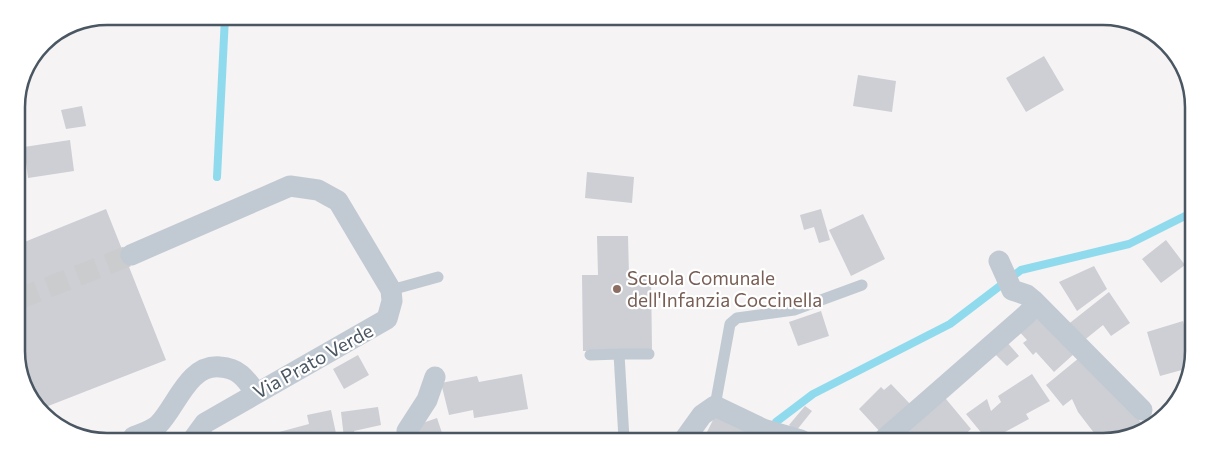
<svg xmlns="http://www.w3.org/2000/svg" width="1210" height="458" viewBox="0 0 1210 458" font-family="Commissioner,sans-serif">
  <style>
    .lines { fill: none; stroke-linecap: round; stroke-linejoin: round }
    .stream { stroke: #90daee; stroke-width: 8 }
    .building { fill: #cdcfd5 }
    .street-tunnel { stroke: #caccce; stroke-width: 21; stroke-dasharray: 21 11; stroke-linecap: butt }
    .lane { stroke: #c1cad2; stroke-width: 11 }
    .street { stroke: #c1cad2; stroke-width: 21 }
    .education-dot { fill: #8d6e63; stroke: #fff; stroke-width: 2 }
    .labels { text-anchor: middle; stroke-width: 4.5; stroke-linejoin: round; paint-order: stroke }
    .education-label { font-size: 19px; fill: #785e54; stroke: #fff; text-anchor: start }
    .street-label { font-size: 19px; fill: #4a5661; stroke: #fff }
    .rim { fill: none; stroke: #4a5661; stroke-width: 2.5 }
  </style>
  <rect width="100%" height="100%" fill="#f5f3f3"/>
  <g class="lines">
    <!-- stream -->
    <path class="stream" d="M217 177 225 17
      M774 432 776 422 813 394 950 324 1021 270 1129 244 1191 213"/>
  </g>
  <!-- building -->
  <path class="building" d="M1044 56 1064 90 1026 112 1006 78Z
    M858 75 896 81 892 112 853 106Z
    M82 106 86 126 66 129 61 110Z
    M70 140 74 171 28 178 24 147Z
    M587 172 634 177 632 203 585 198Z
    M106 209 166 360 38 410 18 369 17 245Z
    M821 209 830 240 819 243 814 227 804 230 800 215Z
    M863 214 885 259 851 276 829 230Z
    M597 236H628L629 275H651L652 350 583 351 582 275H598Z
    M1166 240 1185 265 1161 283 1142 259Z
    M1094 266 1107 289 1077 311 1059 282Z
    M1109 292 1130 323 1111 336 1103 325 1082 342 1066 326Z
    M821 311 829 336 798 346 789 322Z
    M1037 311 1075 353 1054 372 1036 352 1033 355 1023 343 1027 340 1017 329Z
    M1183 321 1190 344 1189 368 1160 376 1147 332Z
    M1005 340 1019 356 1007 366 992 351Z
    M1085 353 1143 425 1133 432 1109 442H1101L1078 412 1072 399 1063 406 1046 385Z
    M358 355 369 375 344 389 333 369Z
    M522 374 528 409 474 418 473 410 449 415 441 383 477 376 479 382Z
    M1032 374 1050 401 1026 414 1029 419 988 441 966 414 987 399 991 411 1001 402 998 396Z
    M891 384 912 406 882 434 859 409 881 387 884 390Z
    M941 393 971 429 958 441H941L937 436 932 441H891Z
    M805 406 812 411 796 431 789 425Z
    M378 407 381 425 354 431 356 438H344L341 412Z
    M331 410 337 438H257L309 424 307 415Z
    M717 412 763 440H703Z
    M437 418 444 439H418L414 426Z"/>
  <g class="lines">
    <!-- street-tunnel -->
    <path class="street-tunnel" d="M18 299 131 255"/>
    <!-- lane -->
    <path class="lane" d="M391 290 438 277
      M590 355 619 354
      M715 406 730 324 737 318 794 310 862 285
      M624 439 619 354H649"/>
    <!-- street -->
    <path class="street" d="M131 255 290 186 318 190 338 201 391 290 392 301 387 319 205 423 194 438
      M999 261 1012 290 1027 295 1033 300 1142 410
      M133 437C141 434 151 431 158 425 177 406 188 364 220 367 239 368 246 379 256 393
      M409 438 407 431 427 400 435 377
      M684 440 702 415 715 406 763 429 801 440
      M882 441 1026 315 1036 304"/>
  </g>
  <!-- markers -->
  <circle class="education-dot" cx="617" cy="289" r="5"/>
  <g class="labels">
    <!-- education labels -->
    <g class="education-label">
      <text x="627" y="285">Scuola Comunale<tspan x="627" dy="22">dell'Infanzia Coccinella</tspan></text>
    </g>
    <!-- street labels -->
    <g class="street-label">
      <text transform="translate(313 361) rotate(-29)" y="7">Via Prato Verde</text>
    </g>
  </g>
  <!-- crop -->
  <path d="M0 0H1210V458H0ZM107 25H1103A82 82 0 0 1 1185 107V351A82 82 0 0 1 1103 433H107A82 82 0 0 1 25 351V107A82 82 0 0 1 107 25Z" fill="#fff" fill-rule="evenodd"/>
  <path class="rim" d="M107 25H1103A82 82 0 0 1 1185 107V351A82 82 0 0 1 1103 433H107A82 82 0 0 1 25 351V107A82 82 0 0 1 107 25Z"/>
</svg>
